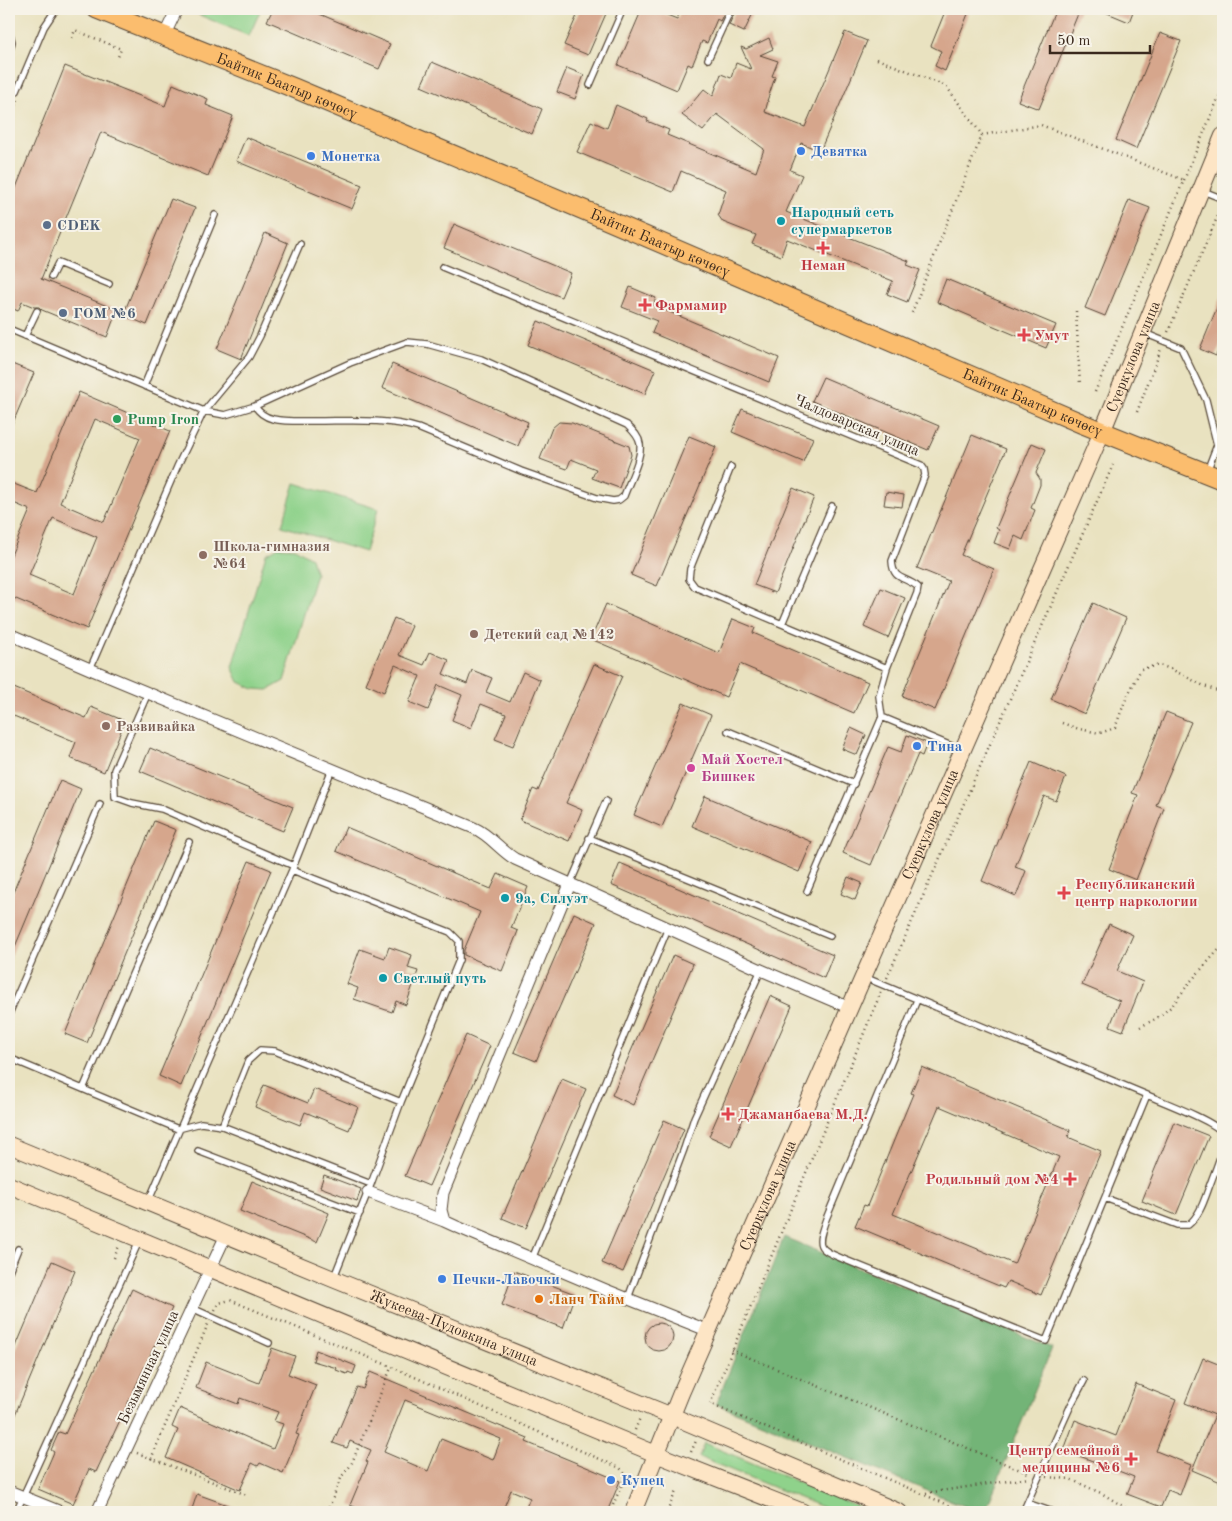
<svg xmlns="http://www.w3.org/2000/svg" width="1232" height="1521" viewBox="0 0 1232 1521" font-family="'Old Standard TT',serif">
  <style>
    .green { fill: #8fd28b; stroke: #657e54 }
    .forest { fill: #73b477; stroke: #576f4a }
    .building { fill: #d6a68c; fill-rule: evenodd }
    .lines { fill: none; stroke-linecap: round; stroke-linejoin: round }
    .lane-casing { stroke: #554636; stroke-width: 8 }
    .street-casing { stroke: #554636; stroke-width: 13 }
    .secondary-casing { stroke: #554636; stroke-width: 18 }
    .primary-casing { stroke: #554636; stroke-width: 21 }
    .path { stroke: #554636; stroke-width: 2.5; stroke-dasharray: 1 4; stroke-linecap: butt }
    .lane { stroke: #fff; stroke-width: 5.5 }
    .street { stroke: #fff; stroke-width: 11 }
    .secondary { stroke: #fde5c5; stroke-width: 16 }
    .primary { stroke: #fbbd6e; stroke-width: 19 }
    .shop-dot { fill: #3f7fe0; stroke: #f7f3e8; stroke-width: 2 }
    .culture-dot { fill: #0f9aa8; stroke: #f7f3e8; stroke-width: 2 }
    .service-dot { fill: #5c6f8a; stroke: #f7f3e8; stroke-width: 2 }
    .health-dot { fill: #e0444e; stroke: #f7f3e8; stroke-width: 2 }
    .leisure-dot { fill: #2e9e5b; stroke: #f7f3e8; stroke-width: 2 }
    .education-dot { fill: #8d6e63; stroke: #f7f3e8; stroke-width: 2 }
    .hotel-dot { fill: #d1479c; stroke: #f7f3e8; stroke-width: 2 }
    .food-dot { fill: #e8710a; stroke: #f7f3e8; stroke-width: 2 }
    .labels { text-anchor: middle; stroke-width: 4; stroke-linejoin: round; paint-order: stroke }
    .street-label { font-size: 15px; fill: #3b2a1e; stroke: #f7f3e8 }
    .shop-label { font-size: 15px; font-weight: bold; fill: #366cbe; stroke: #f7f3e8; text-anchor: start }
    .culture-label { font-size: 15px; font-weight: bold; fill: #0d838f; stroke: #f7f3e8; text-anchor: start }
    .service-label { font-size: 15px; font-weight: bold; fill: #4e5e75; stroke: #f7f3e8; text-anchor: start }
    .health-label { font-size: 15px; font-weight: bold; fill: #be3a42; stroke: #f7f3e8; text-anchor: start }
    .leisure-label { font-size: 15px; font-weight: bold; fill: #27864d; stroke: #f7f3e8; text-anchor: start }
    .education-label { font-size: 15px; font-weight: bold; fill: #785e54; stroke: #f7f3e8; text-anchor: start }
    .hotel-label { font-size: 15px; font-weight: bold; fill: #b23c85; stroke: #f7f3e8; text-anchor: start }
    .food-label { font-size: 15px; font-weight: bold; fill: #c56008; stroke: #f7f3e8; text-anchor: start }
  </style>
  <rect width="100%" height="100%" fill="#f7f3e8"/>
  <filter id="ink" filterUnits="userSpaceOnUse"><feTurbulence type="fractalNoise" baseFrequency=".02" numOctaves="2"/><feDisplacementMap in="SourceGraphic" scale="10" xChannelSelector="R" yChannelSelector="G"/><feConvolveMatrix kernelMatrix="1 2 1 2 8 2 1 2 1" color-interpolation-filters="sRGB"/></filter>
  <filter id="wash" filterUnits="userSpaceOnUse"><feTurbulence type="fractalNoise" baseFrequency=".0096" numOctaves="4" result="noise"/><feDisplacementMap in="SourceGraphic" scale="20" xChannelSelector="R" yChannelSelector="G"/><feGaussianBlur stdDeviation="1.12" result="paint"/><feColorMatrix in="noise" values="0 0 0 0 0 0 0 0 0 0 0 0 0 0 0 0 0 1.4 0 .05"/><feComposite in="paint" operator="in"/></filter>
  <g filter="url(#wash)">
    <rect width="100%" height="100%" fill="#e9e2c0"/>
    <!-- green -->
    <path class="green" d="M199 9H261L249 36 197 14Z
      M295 483 378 509 365 552 282 526Z
      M279 547 295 548 311 558 316 574 284 681 268 690 254 689 239 682 232 667 266 554Z
      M704 1443 870 1512H834L699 1457Z"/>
    <!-- forest -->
    <path class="forest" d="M784 1237 1052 1348 985 1512H979L716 1404Z"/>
    <g id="blocks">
      <!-- building -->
      <path class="building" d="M273 9H308L390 44 379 69 267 21Z
        M580 9H608L588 55 564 45Z
        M642 9H652L677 19 681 9H726L720 21 717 19 707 43 702 41 692 66 688 64 677 90 618 65Z
        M736 9H755L744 32 729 25Z
        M946 9H970L945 71 935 66 941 51 931 46Z
        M1056 9H1080L1039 109 1018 101Z
        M1098 9H1134L1129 22Z
        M845 32 867 41 820 151 801 143 790 170 802 175 786 212 909 261 907 265 920 270 907 302 887 294 893 281 787 239 781 256 752 244 756 235 723 222 718 215 726 190 681 171 673 192 577 152 591 121 607 128 616 105 648 119 647 121 669 130 667 135 756 172 764 149 717 114 703 131 682 115 704 89 713 96 721 74 731 78 736 63 751 69 741 47 746 49 769 38 773 49 760 55 778 61 772 76 775 77 767 101H768L765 112 805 127Z
        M1160 33 1181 41 1136 149 1116 140Z
        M432 62 542 109 532 134 421 86Z
        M65 66 165 106 173 84 208 99 206 105 233 116 208 176 101 132 41 279 117 310 107 337 42 310 39 307H34L22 302 18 311 9 307V205Z
        M567 68 584 75 575 99 557 92Z
        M246 137 362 185 352 209 236 161Z
        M171 199 195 208 147 325 123 315Z
        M1129 200 1150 208 1105 316 1085 308Z
        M454 224 571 273 561 297 444 248Z
        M265 233 288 243 241 359 217 349Z
        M946 279 1056 325 1046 348 937 302Z
        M630 287 656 298 653 305 779 358 769 382 652 333 657 321 622 307Z
        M1223 293V338L1216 356 1200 349Z
        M538 321 655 370 645 394 528 345Z
        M12 364 34 373 9 432V371Z
        M392 364 528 422 518 446 382 388Z
        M823 377 939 426 928 450 812 401Z
        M79 392 170 431 87 629 9 596V560L30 510 9 501V482L37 493ZM95 419 140 438 104 522 60 503ZM53 518 97 537 74 594 29 575Z
        M742 409 813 438 803 462 732 432Z
        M559 422 572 423 629 446 631 455 619 488 592 478 596 469 571 459 567 469 540 459 552 428Z
        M972 435 1006 449 961 555 994 569 935 710 902 696 949 581 917 568Z
        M689 436 716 447 657 586 631 575Z
        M1032 443 1046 449 1036 473 1040 479V485L1031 508 1035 510 1023 540 1015 536 1010 549 994 543 999 530 996 528Z
        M793 488 814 497 775 593 754 585Z
        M886 492 904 495 902 507 884 505Z
        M881 588 905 598 888 638 864 627Z
        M1093 603 1126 618 1085 714 1051 699Z
        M606 604 719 653 733 619 755 628 753 633 868 682 854 713 740 664 726 697 591 639Z
        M394 618 412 626 399 655 424 665 430 652 449 660 443 674 467 684 472 670 492 678 486 692 510 702 523 672 540 680 513 746 495 739 506 714 481 704 471 728 452 720 462 695 438 685 428 710 409 702 420 676 395 665 384 692 366 684Z
        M594 664 622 676 566 803 582 810 569 841 520 820 533 789 538 791Z
        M9 686 86 718 91 707 125 721 104 772 70 758 76 742 9 714Z
        M683 703 711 715 662 827 634 815Z
        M1166 712 1191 722 1156 805 1164 808 1136 880 1109 869 1138 795 1132 793Z
        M851 728 866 735 857 755 842 749Z
        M907 735 927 743 922 756 918 754 871 865 843 853 888 747 901 752Z
        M150 748 293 807 283 831 140 771Z
        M1031 762 1066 777 1056 801 1044 796 1015 867 1026 871 1016 896 982 881Z
        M60 780 81 789 9 961V902Z
        M705 796 812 842 799 872 692 826Z
        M154 821 176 830 87 1043 65 1034Z
        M346 827 491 889 498 874 528 887 511 928 518 931 502 971 464 955V950L480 912 336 851Z
        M249 861 271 870 181 1086 159 1076Z
        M620 863 833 955 824 978 611 885Z
        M848 877 862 883 855 900 841 894Z
        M574 913 596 923 536 1061 514 1052Z
        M1109 924 1133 935 1117 971 1143 982 1123 1031 1110 1026 1120 1001 1082 985Z
        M389 947 412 955 408 968 418 971 406 1005 396 1001 392 1012 354 999 358 988 347 984 360 949 385 958Z
        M673 955 693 964 633 1105 612 1095Z
        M770 996 792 1006 731 1146 709 1136Z
        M466 1035 490 1046 429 1186 405 1176Z
        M922 1067 1070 1130 1068 1137 1101 1151 1041 1295 1008 1281 1004 1288 855 1226 864 1205 867 1206 913 1094 911 1093ZM939 1106 1059 1157 1014 1264 893 1214Z
        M562 1079 586 1089 526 1228 502 1218Z
        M264 1085 308 1103 314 1089 358 1107 349 1130 305 1112 300 1125 255 1107Z
        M664 1120 684 1129 623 1272 602 1263Z
        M1174 1122 1209 1136 1176 1215 1142 1201Z
        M324 1175 361 1189 357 1201 320 1187Z
        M252 1181 329 1213 317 1242 240 1211Z
        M52 1261 75 1271 9 1429V1363Z
        M514 1271 575 1294 563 1328 502 1305Z
        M132 1289 172 1308 96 1472 89 1469 73 1504 38 1489 54 1452 51 1450 59 1432 65 1434Z
        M645 1337a14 14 0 1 1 28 0a14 14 0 1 1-28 0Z
        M272 1348 295 1356 288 1374 316 1385 296 1434 299 1435 283 1473 260 1463 258 1466 252 1463 240 1490 166 1458 178 1430 172 1427 180 1408 273 1449 283 1424 274 1421 278 1412 240 1398 238 1404 196 1388 206 1362 259 1383Z
        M316 1350 356 1366 353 1374 348 1372 347 1374 336 1370 337 1368 313 1361Z
        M1203 1358 1223 1366V1483L1192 1470 1215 1415 1185 1403Z
        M370 1372 528 1438 526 1442 620 1481 607 1512H524L530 1498 511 1490 502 1512H367L350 1505 368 1462 366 1461 371 1450 350 1441 347 1448 333 1443 357 1387 363 1389ZM405 1400 501 1439 493 1460 441 1439 428 1471 384 1452Z
        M1136 1384 1176 1400 1156 1451 1191 1465 1180 1495 1168 1490 1161 1507 1127 1494 1134 1477 1064 1450 1075 1420 1116 1436Z
        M197 1494 244 1511 243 1512H191Z"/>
    </g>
  </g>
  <g filter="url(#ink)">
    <use href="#blocks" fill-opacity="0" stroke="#554636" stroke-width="1"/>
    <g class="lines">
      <!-- lane casing -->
      <g class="lane-casing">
        <path id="lane" d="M9 30 12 42 9 53
          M708 59 731 9
          M590 85 623 9
          M9 95 17 91 44 27 56 9
          M1203 191 1223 199
          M442 267 921 465 924 469 925 475 892 561C893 581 905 576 918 587L917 593 887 668 879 696 882 717 961 750
          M51 277 58 263 109 284
          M9 329 204 411 225 415 255 406 350 363 407 342 427 344 481 359 627 425C632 430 639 436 640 444 642 458 629 482 624 496L619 500 613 501 597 498 521 471 418 428C386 418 349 421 315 421 301 421 287 422 273 419 265 417 259 413 255 406
          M1144 333 1181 348 1206 400 1217 445 1207 471
          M25 336 37 311
          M144 386 215 215
          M731 467 690 569 689 579 695 587 782 624
          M832 506 782 624 887 668
          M90 669 177 467 204 411 249 357 260 336 300 244
          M148 693 114 770 115 797 132 803 162 809 294 866
          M728 731 854 784
          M589 838 830 936
          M292 870 450 932 459 941V960L401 1102 371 1184 334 1277
          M570 884 606 801
          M807 891 882 717
          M864 977 1147 1095 1046 1341 843 1259C817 1248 816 1247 826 1219L917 1000
          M9 1014 100 804
          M9 1058 178 1129 201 1123 222 1126 371 1184
          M83 1089 189 842
          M222 1126 248 1061 260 1050 275 1051 401 1102
          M198 1151 360 1213
          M1105 1198 1177 1225H1188C1201 1215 1205 1197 1211 1182 1215 1170 1227 1145 1222 1133 1217 1122 1161 1101 1147 1095
          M149 1200 292 870 332 769
          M532 1259 668 928
          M9 1271 18 1249
          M628 1298 684 1149 694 1118 761 970
          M192 1308 269 1343
          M1027 1503 1053 1512
          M16 1512 139 1241
          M1023 1512 1071 1405 1084 1381"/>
      </g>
      <!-- street casing -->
      <g class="street-casing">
        <path id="street" d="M164 36 177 9
          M9 634 90 669 474 828C490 835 500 850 515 859L761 970 850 1008
          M570 884 443 1193 441 1210 444 1221 455 1226 606 1290 709 1331
          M368 1192 444 1221
          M9 1491 61 1512
          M97 1512 226 1235"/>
      </g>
      <!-- secondary casing -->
      <g class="secondary-casing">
        <g id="secondary">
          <path id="s1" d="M9 1145 333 1279 672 1416 899 1512"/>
          <path d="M9 1185 656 1454 803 1512"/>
          <path id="s2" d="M633 1512 681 1393 1102 432 1223 136"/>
        </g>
      </g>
      <!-- primary casing -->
      <g class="primary-casing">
        <g id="primary">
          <path id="s3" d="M97 9 294 88 591 213 1083 424 1223 480"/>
        </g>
      </g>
      <!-- path -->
      <path class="path" d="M72 38 75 30 121 49 118 57
        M877 59 946 86 982 135 911 315
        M9 124 18 100
        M982 135 1041 125 1184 180
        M1076 311 1080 385
        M1168 332 1222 206
        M1095 392 1223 87
        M1137 412 1161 349
        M1062 723 1079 729 1100 733 1115 728 1125 701 1141 669 1159 665 1171 669 1204 686 1223 693
        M887 978 1113 465
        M881 992 710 1404 965 1512
        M1140 1027 1157 1018 1172 1006 1190 982 1223 945
        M114 1258 119 1246
        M215 1310 219 1303 230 1300 392 1367 620 1468 626 1475 610 1512
        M731 1350 1030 1474
        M635 1430 640 1418
        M691 1452 696 1441
        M137 1453 247 1495
        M151 1459 208 1324
        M1047 1477 1070 1479 1103 1494 1132 1512
        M926 1493 1029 1478
        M327 1512 342 1476 351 1465 391 1368
        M667 1512 677 1489
        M1217 1512 1223 1496"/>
      <!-- lane -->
      <use href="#lane" class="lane"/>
      <!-- street -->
      <use href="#street" class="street"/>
      <!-- secondary -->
      <use href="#secondary" class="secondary"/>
      <!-- primary -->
      <use href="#primary" class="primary"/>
    </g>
  </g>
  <!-- markers -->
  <g class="shop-dot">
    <circle cx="801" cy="151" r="5"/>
    <circle cx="311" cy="156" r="5"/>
    <circle cx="917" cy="746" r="5"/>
    <circle cx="442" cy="1279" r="5"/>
    <circle cx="611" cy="1480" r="5"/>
  </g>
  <g class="culture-dot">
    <circle cx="781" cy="221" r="5"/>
    <circle cx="505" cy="898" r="5"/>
    <circle cx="383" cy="978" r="5"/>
  </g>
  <g class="service-dot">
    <circle cx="47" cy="225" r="5"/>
    <circle cx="63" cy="313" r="5"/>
  </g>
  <g class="health-dot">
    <path d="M820.5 240.5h5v5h5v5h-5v5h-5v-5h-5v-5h5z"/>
    <path d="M642.5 297.5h5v5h5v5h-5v5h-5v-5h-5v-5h5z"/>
    <path d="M1021.5 327.5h5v5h5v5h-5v5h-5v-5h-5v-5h5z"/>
    <path d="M1061.5 885.5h5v5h5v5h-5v5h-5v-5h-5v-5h5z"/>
    <path d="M725.5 1106.5h5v5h5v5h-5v5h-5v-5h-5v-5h5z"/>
    <path d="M1067.5 1171.5h5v5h5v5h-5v5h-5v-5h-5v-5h5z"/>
    <path d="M1128.5 1451.5h5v5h5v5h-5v5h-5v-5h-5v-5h5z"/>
  </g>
  <circle class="leisure-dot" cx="117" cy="419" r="5"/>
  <g class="education-dot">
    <circle cx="203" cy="555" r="5"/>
    <circle cx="474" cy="634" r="5"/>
    <circle cx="106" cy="726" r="5"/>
  </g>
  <circle class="hotel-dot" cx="691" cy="768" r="5"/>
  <circle class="food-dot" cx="539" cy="1299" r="5"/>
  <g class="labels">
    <!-- street labels -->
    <g class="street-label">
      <text dy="5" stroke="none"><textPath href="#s3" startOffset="205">Байтик Баатыр көчөсү</textPath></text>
      <text dy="5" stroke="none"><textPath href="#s3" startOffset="610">Байтик Баатыр көчөсү</textPath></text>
      <text dy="5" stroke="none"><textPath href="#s2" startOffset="1259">Суеркулова улица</textPath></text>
      <text dy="5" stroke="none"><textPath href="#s3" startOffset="1015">Байтик Баатыр көчөсү</textPath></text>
      <text transform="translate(857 425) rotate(23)" y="5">Чалдоварская улица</text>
      <text dy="5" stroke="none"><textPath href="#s2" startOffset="749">Суеркулова улица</textPath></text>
      <text dy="5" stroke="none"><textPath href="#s2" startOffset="344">Суеркулова улица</textPath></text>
      <text dy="5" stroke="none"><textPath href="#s1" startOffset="481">Жукеева-Пудовкина улица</textPath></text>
      <text transform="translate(148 1367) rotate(-65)" y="5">Безымянная улица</text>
    </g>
    <!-- shop labels -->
    <g class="shop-label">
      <text x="811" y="156">Девятка</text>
      <text x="321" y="161">Монетка</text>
      <text x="927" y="751">Тина</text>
      <text x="452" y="1284">Печки-Лавочки</text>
      <text x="621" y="1485">Купец</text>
    </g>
    <!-- culture labels -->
    <g class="culture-label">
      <text x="791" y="217">Народный сеть<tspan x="791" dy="17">супермаркетов</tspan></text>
      <text x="515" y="903">9а, Силуэт</text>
      <text x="393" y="983">Светлый путь</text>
    </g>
    <!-- service labels -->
    <g class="service-label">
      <text x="57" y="230">CDEK</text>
      <text x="73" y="318">ГОМ №6</text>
    </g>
    <!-- health labels -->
    <g class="health-label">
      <text x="823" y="270" text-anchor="middle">Неман</text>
      <text x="655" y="310">Фармамир</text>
      <text x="1034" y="340">Умут</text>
      <text x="1075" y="889">Республиканский<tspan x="1075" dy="17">центр наркологии</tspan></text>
      <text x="738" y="1119">Джаманбаева М.Д.</text>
      <text x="1059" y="1184" text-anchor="end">Родильный дом №4</text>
      <text x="1120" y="1455" text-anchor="end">Центр семейной<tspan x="1120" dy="17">медицины №6</tspan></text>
    </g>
    <!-- leisure labels -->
    <g class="leisure-label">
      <text x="127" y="424">Pump Iron</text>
    </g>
    <!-- education labels -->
    <g class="education-label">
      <text x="213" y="551">Школа-гимназия<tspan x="213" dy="17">№64</tspan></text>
      <text x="484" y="639">Детский сад №142</text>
      <text x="116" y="731">Развивайка</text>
    </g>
    <!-- hotel labels -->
    <g class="hotel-label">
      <text x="701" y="764">Май Хостел<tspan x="701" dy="17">Бишкек</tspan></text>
    </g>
    <!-- food labels -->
    <g class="food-label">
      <text x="549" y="1304">Ланч Тайм</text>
    </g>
  </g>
  <!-- margin -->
  <rect width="1232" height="1521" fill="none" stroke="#f7f3e8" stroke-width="30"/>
  <!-- scale -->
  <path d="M1050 45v8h100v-8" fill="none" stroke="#3b2a1e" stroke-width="2.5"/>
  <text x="1057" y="45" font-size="15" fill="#3b2a1e" stroke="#f7f3e8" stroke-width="4" paint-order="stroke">50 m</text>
</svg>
